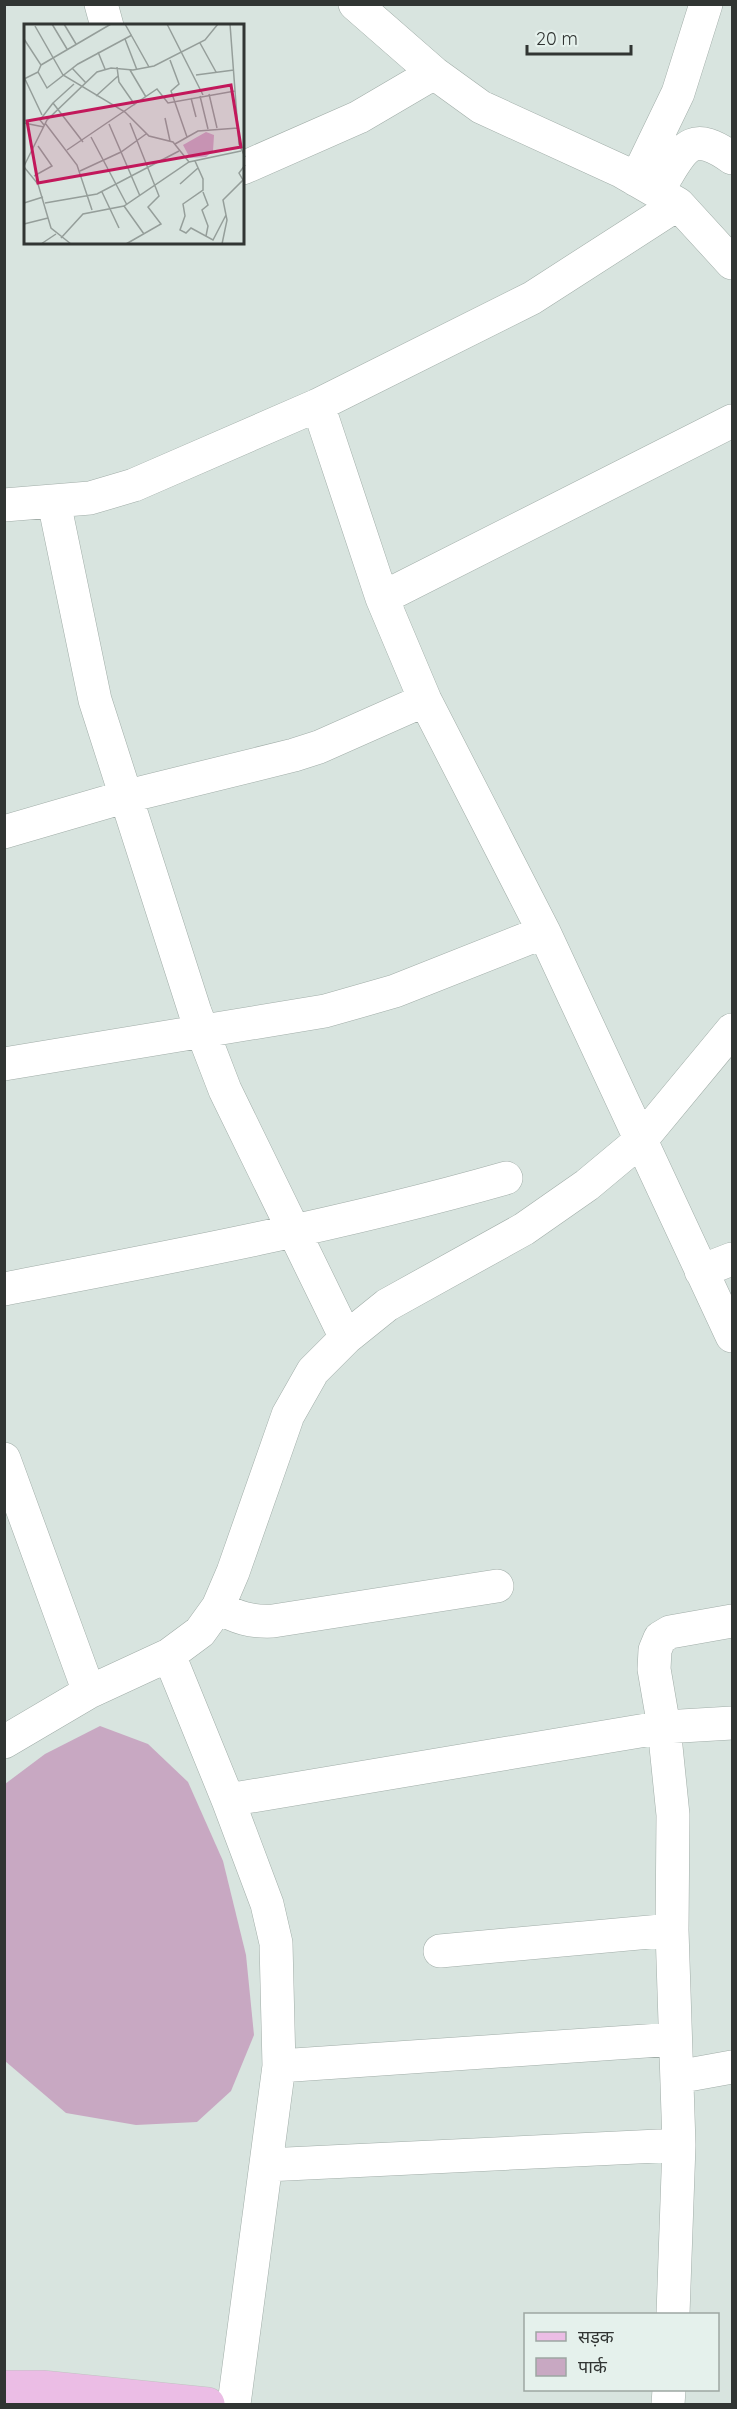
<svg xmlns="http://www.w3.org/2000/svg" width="737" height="2409" viewBox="0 0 737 2409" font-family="Quicksand,'Noto Sans Devanagari',sans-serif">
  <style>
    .green { fill: #c8a8c2 }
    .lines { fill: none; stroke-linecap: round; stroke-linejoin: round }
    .street-casing { stroke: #a1ada8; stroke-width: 34 }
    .primary-casing { stroke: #c1c2c2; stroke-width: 34 }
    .street { stroke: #fff; stroke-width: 33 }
    .primary { stroke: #ebbde5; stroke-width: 33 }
    .inset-road { fill: none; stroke: #959e9a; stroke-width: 1.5 }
    .view { fill: #c2185b; fill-opacity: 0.15; stroke: #c2185b; stroke-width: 3 }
    .inset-edge { fill: none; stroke: #313533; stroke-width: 3 }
  </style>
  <rect width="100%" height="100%" fill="#d8e4df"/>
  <!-- green -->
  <path class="green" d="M100 1726 148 1744 188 1782 223 1861 246 1955 254 2035 231 2091 197 2122 136 2125 66 2113 5 2061V1784L45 1754Z"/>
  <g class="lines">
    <!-- street casing -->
    <g class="street-casing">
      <path id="street" d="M101 4 107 26
        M355 4 434 73 481 107 621 171 678 204 732 263
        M243 168 359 117 434 73
        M636 180 678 93 706 4
        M657 191C682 154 686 125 732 158
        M318 405 382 598 425 700 544 932 732 1336
        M54 502 95 700 195 1012 225 1090 346 1338
        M4 505 90 498 134 485 318 405 532 298 678 204
        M382 598 732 421
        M4 832 124 797 294 755 319 747 425 700
        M4 1064 325 1011 395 991 544 932
        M701 1271 732 1259
        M4 1289C172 1257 341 1225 506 1178
        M4 1459 89 1692
        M218 1607C237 1618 251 1622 273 1621L497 1586
        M169 1655 228 1800 267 1904 276 1943 279 2066 234 2404
        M4 1742 89 1692 169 1655 200 1632 218 1607 233 1572 288 1415 313 1371 346 1338 387 1305 524 1229 587 1185 641 1140 732 1030
        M228 1800 664 1727 732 1723
        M440 1951 672 1930
        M279 2066 675 2039
        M677 2077 732 2067
        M266 2165 679 2145
        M673 2314 679 2145 672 1930 673 1815 664 1727 654 1669 655 1650 660 1638 670 1632 732 1621
        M668 2404 669 2390"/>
    </g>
    <!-- primary casing -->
    <g class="primary-casing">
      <path id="primary" d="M4 2387H42L208 2404"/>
    </g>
    <!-- street -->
    <use href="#street" class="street"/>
    <!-- primary -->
    <use href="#primary" class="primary"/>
  </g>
  <!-- overview -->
  <g transform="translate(24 24)">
    <rect width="220" height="220" fill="#d8e4df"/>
    <path d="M182 108 190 111 189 127 182 133 166 134 159 121Z" fill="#c8a8c2"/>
    <path class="inset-road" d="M28 0 43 25M40 0 52 20M101 0 125 43M143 0 179 71M206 0 215 120 221 133M11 2 39 51 101 88 125 112 149 118 165 138M0 15 17 41 14 48M101 15 113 46M176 19 192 48M74 28 81 45M146 36 155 60 147 67 163 113M17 41 87 0M93 43 95 58 111 81M48 44 62 59M106 46 122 73M172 51 210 46M0 53 18 91M0 55 14 48 23 64 54 40 108 11M50 60 29 79 59 118M185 70 193 104M72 72 94 52M176 72 184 105M167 74 172 93M141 94 146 117M0 99 20 103M21 99 53 141 68 186M85 100 116 172M20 101 16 96 29 79M67 113 103 181M151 120 174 107 214 104M43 126 133 65 144 79 211 67M171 137 179 155V166L159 180 161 192 156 206 162 209 167 204 189 216 202 191M0 142 23 96 73 48 87 44 109 46 130 42 181 16 194 0M0 143 14 160 27 204 47 220M56 147 97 128 122 110M10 152 28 142 14 122M156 160 174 144M78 168 95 204M179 168 184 181 178 186 184 202 182 212M0 179 19 173M21 179 73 170 155 127M100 182 120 210M0 200 24 194M37 214 59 190 100 182 165 138 217 127M17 220 32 210M102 220 137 200 124 183 135 172 106 99M198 220 203 196 199 176 219 156 215 149 221 141"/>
    <path class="view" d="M207 61 217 123 14 159 3 97Z"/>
    <rect width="220" height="220" class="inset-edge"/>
  </g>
  <!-- border -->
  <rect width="737" height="2409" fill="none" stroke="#313533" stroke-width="12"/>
  <!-- legend -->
  <rect x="524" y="2313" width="195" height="78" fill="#e5f1ec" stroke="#9da6a2" stroke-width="1.5"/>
  <rect x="536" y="2332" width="30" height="9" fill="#ebbde5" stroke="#9da6a2" stroke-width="1.5"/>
  <text x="578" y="2343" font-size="18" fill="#313533">सड़क</text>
  <rect x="536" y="2358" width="30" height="18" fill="#c8a8c2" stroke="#9da6a2" stroke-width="1.5"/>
  <text x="578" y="2373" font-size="18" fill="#313533">पार्क</text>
  <!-- scale -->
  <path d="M527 45v9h104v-9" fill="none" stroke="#313533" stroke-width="3"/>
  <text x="536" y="45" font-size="18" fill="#313533" stroke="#e5f1ec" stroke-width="4.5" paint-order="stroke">20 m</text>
</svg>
